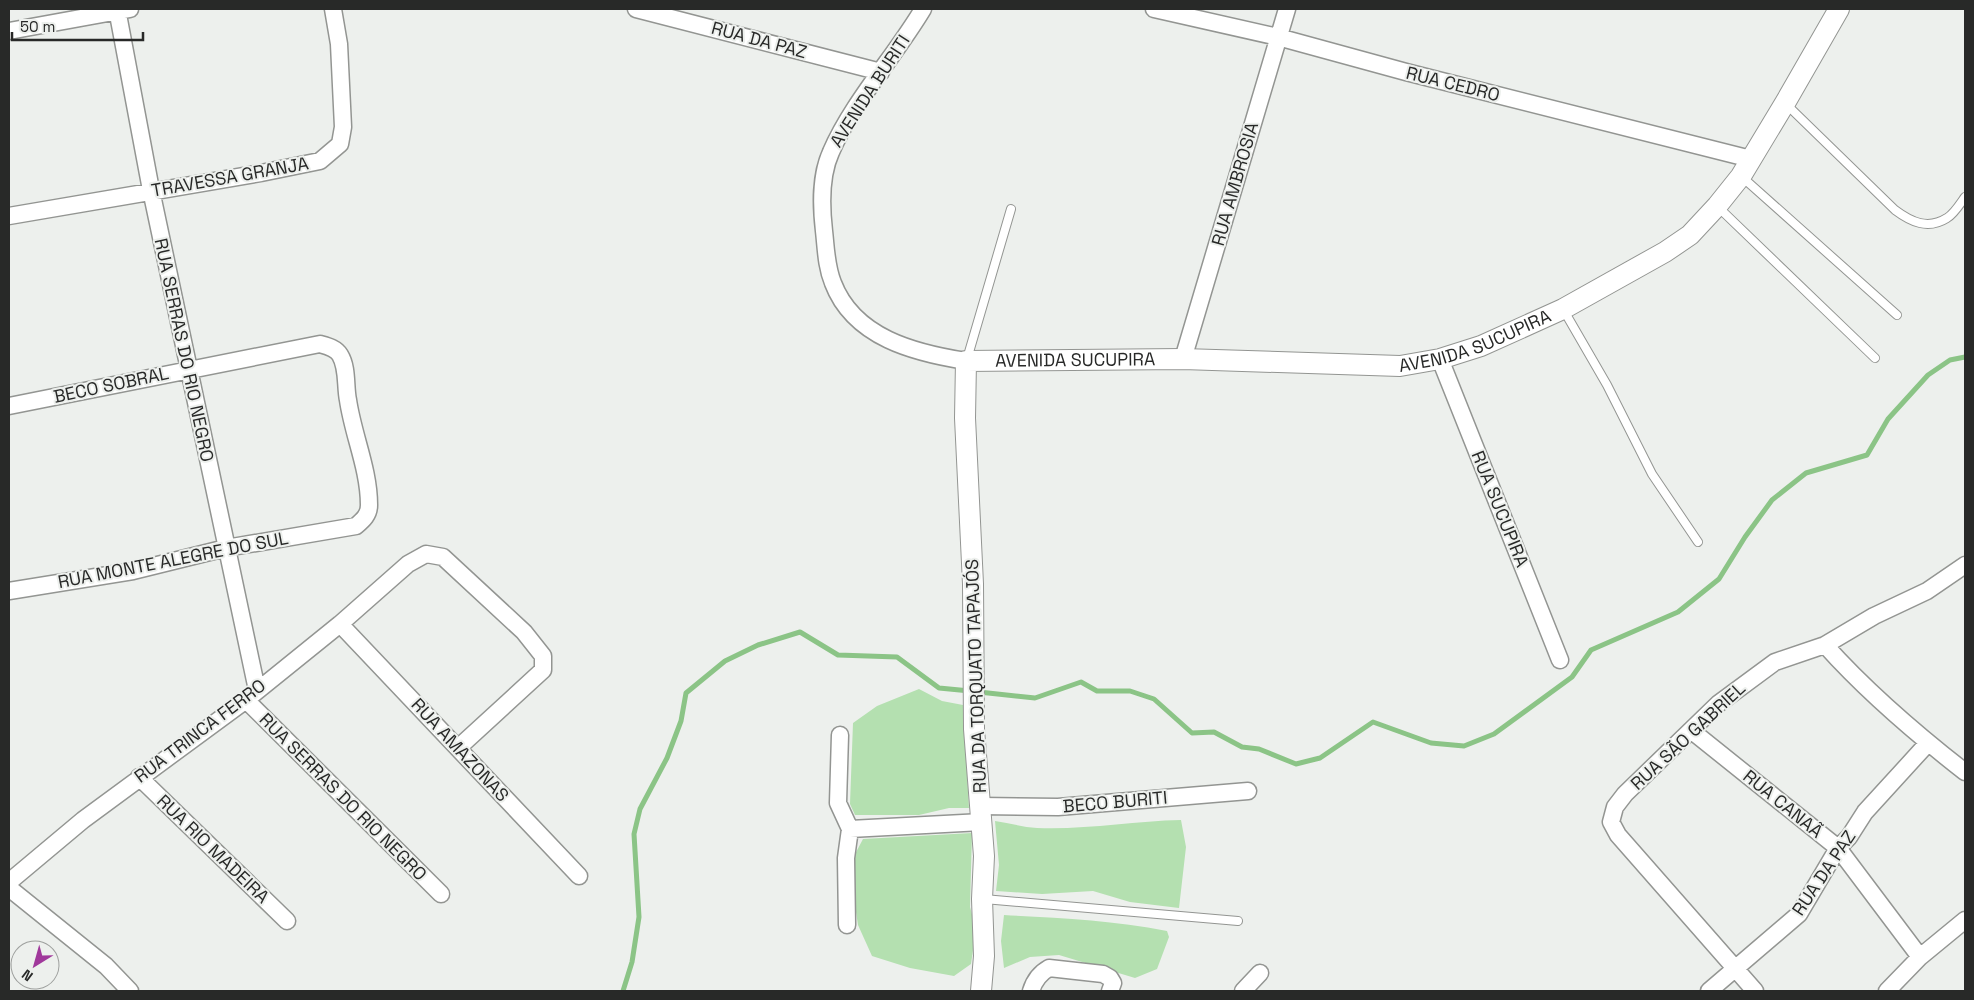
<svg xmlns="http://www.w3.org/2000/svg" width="1974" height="1000" viewBox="0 0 1974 1000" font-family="'Space Grotesk',sans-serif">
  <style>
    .green { fill: #b4e0b0 }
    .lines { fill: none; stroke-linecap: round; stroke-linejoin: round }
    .stream { stroke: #8bc486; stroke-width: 5 }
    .service-casing { stroke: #939592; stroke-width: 10 }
    .minor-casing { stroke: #939592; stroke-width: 19 }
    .tertiary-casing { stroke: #939592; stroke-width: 22 }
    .service { stroke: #fff; stroke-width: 8 }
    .minor { stroke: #fff; stroke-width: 16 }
    .tertiary { stroke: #fff; stroke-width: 20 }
    .labels { text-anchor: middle; stroke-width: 4; stroke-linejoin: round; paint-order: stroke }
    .street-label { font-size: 18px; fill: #282928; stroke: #edf0ed }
  </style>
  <rect width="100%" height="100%" fill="#edf0ed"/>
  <!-- green -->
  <path class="green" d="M919 689 942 701 963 705 969 808H949L919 815H855L850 804 853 723 877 706Z
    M1181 820 1186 847 1179 908 1130 902 1093 891 1042 894 996 891 999 865 995 821C1009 823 1023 827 1037 828 1085 830 1133 821 1181 820Z
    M972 833 970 907 976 929 971 964 954 976 910 968 872 956 858 925 853 893 854 856 863 839Z
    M1004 915C1058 918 1112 920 1167 931L1169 937 1157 969 1135 978 1059 955 1030 957 1004 968 1001 941Z"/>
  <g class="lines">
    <!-- stream -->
    <path class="stream" d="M979 692 1035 698 1081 682 1097 691H1130L1154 699 1192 733 1214 732 1242 747 1259 749 1296 764 1320 758 1373 722 1431 743 1464 746 1494 734 1572 677 1591 650 1678 612 1719 579 1745 537 1772 500 1806 473 1867 455 1888 419 1928 375 1950 360 1965 357
      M623 991 632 962 639 917 634 834 640 809 667 758 681 721 686 693 725 661 758 645 800 632 838 655 897 657 939 688 970 691"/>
    <!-- service casing -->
    <g class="service-casing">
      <path id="service" d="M1785 103 1895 210C1911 222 1928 230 1947 218 1954 214 1960 204 1965 197
        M1741 176 1897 315
        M1717 206 1875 358
        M1563 309 1607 385 1652 474 1698 542
        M967 359 1011 209
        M984 899 1238 921"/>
    </g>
    <!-- minor casing -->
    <g class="minor-casing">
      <path id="minor" d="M117 9 151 190 257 690
        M636 9 881 72
        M923 9C895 56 852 103 831 152 820 176 821 205 824 231 826 248 826 266 833 283 854 338 915 353 966 361
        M1154 9 1278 37 1406 72 1751 159
        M9 31 130 9
        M9 216 261 173 320 161 340 144 343 127 339 44 333 9
        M1183 359 1287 9
        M1440 359 1560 660
        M9 406 320 344C327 346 336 348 340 355 348 368 345 386 348 400 353 435 369 469 369 505 369 515 363 520 356 526L226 548 133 571 9 591
        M340 624 579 876
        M1825 645C1867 692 1915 733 1965 772
        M246 700 441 894
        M1692 731 1838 848 1920 957
        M840 735 838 803 850 829 846 858 847 925
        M139 777 287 921
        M980 806 1058 807 1248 791
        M850 829 982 822
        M9 882 83 820 246 700 340 624 408 564 426 554 443 557 524 632 543 656V670L458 748
        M9 888 106 966 130 991
        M1031 991C1034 981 1040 973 1049 968L1103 974 1110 978 1113 983 1110 991
        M1243 991 1260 973
        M1709 991 1799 914 1838 848 1849 837 1865 812 1928 743
        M1755 991 1618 835 1611 822 1615 807 1625 794 1718 704 1775 662 1825 645 1874 616 1927 591 1965 565
        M1887 991 1920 957 1965 920"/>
    </g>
    <!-- tertiary casing -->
    <g class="tertiary-casing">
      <g id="tertiary">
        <path id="s1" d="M981 991 984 956 982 899 984 856 974 729 973 584 965 418 966 361 1183 359 1400 366 1440 359 1481 346 1563 309 1665 252 1690 235 1717 206 1741 176 1785 103 1839 9"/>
      </g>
    </g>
    <!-- service -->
    <use href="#service" class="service"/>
    <!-- minor -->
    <use href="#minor" class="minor"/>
    <!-- tertiary -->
    <use href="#tertiary" class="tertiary"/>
  </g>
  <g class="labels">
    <!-- street labels -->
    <g class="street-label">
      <text transform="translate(759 40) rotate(15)" y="6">RUA DA PAZ</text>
      <text transform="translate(1453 84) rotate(14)" y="6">RUA CEDRO</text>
      <text transform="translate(870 91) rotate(-57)" y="6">AVENIDA BURITI</text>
      <text transform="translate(230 177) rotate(-10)" y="6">TRAVESSA GRANJA</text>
      <text transform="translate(1235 184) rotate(-74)" y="6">RUA AMBROSIA</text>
      <text dy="6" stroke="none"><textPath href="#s1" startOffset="1144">AVENIDA SUCUPIRA</textPath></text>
      <text transform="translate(184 350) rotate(78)" y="6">RUA SERRAS DO RIO NEGRO</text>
      <text dy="6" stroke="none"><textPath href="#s1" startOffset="740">AVENIDA SUCUPIRA</textPath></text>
      <text transform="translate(111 385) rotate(-12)" y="6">BECO SOBRAL</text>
      <text transform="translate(1500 509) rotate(68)" y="6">RUA SUCUPIRA</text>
      <text transform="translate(173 560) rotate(-11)" y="6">RUA MONTE ALEGRE DO SUL</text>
      <text transform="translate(976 676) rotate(-92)" y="6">RUA DA TORQUATO TAPAJÓS</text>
      <text transform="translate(200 731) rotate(-37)" y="6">RUA TRINCA FERRO</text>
      <text transform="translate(1688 736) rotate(-43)" y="6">RUA SÃO GABRIEL</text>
      <text transform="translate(460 750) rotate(47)" y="6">RUA AMAZONAS</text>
      <text transform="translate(343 797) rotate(45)" y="6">RUA SERRAS DO RIO NEGRO</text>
      <text transform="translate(1115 802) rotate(-5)" y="6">BECO BURITI</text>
      <text transform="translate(1783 804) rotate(39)" y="6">RUA CANAÃ</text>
      <text transform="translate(213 849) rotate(44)" y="6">RUA RIO MADEIRA</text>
      <text transform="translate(1824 873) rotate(-56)" y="6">RUA DA PAZ</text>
    </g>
  </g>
  <!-- border -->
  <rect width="1974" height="1000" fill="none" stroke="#282928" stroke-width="20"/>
  <!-- north arrow -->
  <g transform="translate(35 965) rotate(217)"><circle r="24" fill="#edf0ed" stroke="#9ea09e"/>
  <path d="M0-4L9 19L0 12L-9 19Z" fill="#a0389b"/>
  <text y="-8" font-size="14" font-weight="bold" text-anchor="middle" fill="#282928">N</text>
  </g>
  <!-- scale -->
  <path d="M12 32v8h131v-8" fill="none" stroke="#282928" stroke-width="2.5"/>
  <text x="20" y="32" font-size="15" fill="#282928" stroke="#edf0ed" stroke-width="4" paint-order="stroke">50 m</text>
</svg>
